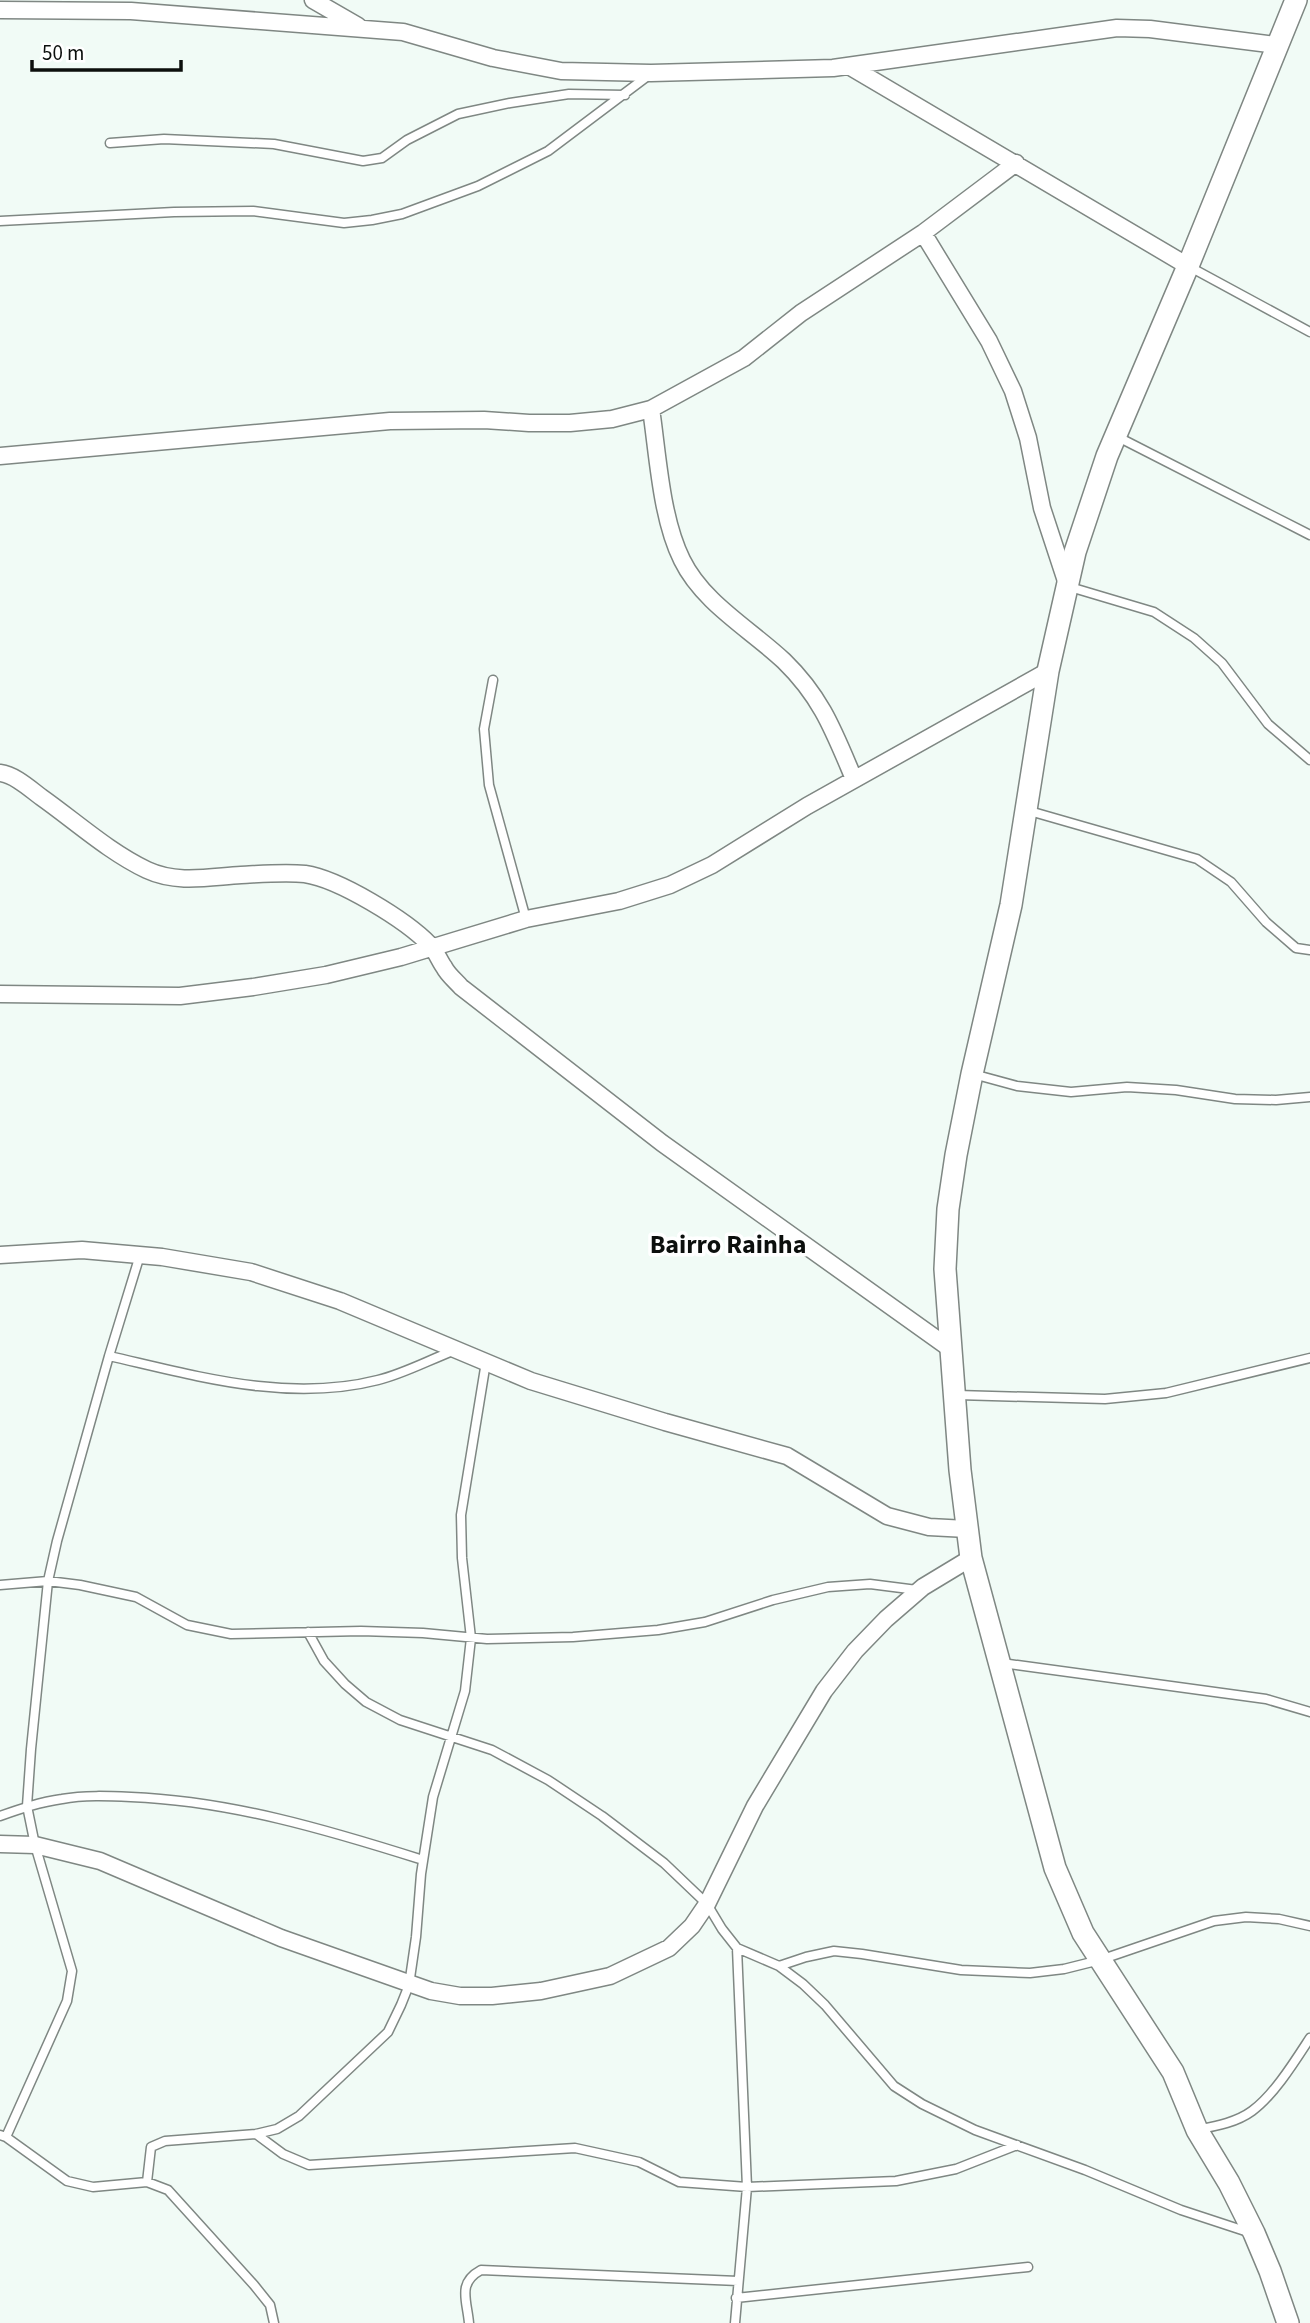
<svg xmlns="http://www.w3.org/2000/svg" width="1310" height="2323" viewBox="0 0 1310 2323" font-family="'Source Sans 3',sans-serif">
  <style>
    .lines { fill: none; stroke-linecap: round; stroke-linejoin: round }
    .service-casing { stroke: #7f8783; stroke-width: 11 }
    .minor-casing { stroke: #7f8783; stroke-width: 19 }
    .tertiary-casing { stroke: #7f8783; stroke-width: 24 }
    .service { stroke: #fff; stroke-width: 8 }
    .minor { stroke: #fff; stroke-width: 16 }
    .tertiary { stroke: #fff; stroke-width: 21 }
    .labels { text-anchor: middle; stroke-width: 7; stroke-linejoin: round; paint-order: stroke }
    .quarter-label { font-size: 26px; font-weight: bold; fill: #0c0f0d; stroke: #fff }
  </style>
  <rect width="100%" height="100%" fill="#f1fbf6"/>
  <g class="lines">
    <!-- service casing -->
    <g class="service-casing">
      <path id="service" d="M110 143 164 139 274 144 363 161 382 158 407 140 458 114 510 103 569 94 625 95
        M0 221 174 212 253 211 344 223 372 220 402 214 478 186 548 151 649 75
        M1190 267 1310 332
        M1116 436 1310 535
        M1070 587 1154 612 1194 638 1222 663 1268 724 1310 760
        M493 680 484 729 489 785 526 919
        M1026 810 1197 859 1231 882 1266 922 1296 948 1310 950
        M973 1074 1017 1086 1071 1092 1127 1087 1176 1090 1235 1099 1276 1100 1310 1097
        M109 1356C197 1376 288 1403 378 1380 403 1374 429 1360 453 1351
        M957 1395 1105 1399 1166 1393 1310 1358
        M0 1585 48 1581 80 1585 136 1597 187 1625 231 1634 361 1631 423 1633 487 1639 573 1637 658 1630 705 1622 773 1600 828 1587 870 1584 917 1590
        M308 1632 324 1661 345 1684 366 1702 400 1720 492 1750 548 1780 602 1816 664 1863 707 1904 722 1929 737 1948 779 1966 803 1984 825 2005 894 2086 922 2104 975 2130 1085 2170 1181 2210 1248 2232
        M1002 1663 1266 1699 1310 1712
        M0 1816C20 1809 40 1802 62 1799 84 1795 108 1796 131 1797 231 1801 328 1830 423 1860
        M779 1966 806 1957 834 1951 862 1954 961 1970 1030 1973 1064 1969 1100 1960 1214 1921 1246 1917 1279 1919 1310 1926
        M1200 2129C1217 2126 1237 2122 1252 2111 1274 2095 1295 2061 1310 2038
        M256 2134 283 2154 309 2165 575 2148 639 2162 679 2182 747 2187 896 2181 956 2169 1017 2145
        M0 2135 6 2137 67 2181 93 2187 147 2182 168 2190 254 2285 270 2305 274 2323
        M6 2137 67 2001 72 1971 35 1845 27 1806 31 1749 48 1581 57 1541 109 1356 140 1255
        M147 2182 151 2147 165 2141 256 2134 277 2129 299 2116 388 2032 401 2005 409 1985 416 1937 421 1874 433 1797 465 1691 471 1638 462 1558 461 1515 486 1362
        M736 2298 1028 2267
        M469 2323C467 2300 457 2283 481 2270L738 2281
        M735 2323 747 2187 737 1948"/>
    </g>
    <!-- minor casing -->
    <g class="minor-casing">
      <path id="minor" d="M313 0 358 26
        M0 10 131 11 403 32 493 58 561 71 651 73 833 68 1117 28 1150 29 1276 45
        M849 66 1188 266
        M923 233 989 341 1013 391 1028 438 1042 508 1067 584
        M651 409C658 456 661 518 682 560 703 603 750 629 784 661 822 698 834 732 854 779
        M0 456 390 421 484 420 529 423H570L612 419 651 409 744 358 801 313 923 233 1016 163
        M0 773C15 775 29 788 41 797 75 821 109 852 147 870 177 884 209 877 241 875 262 874 284 872 305 874 339 879 406 920 430 945 436 951 439 960 444 967 448 975 456 981 461 987L662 1143 952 1350
        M0 994 180 996 253 987 326 975 401 957 526 919 619 901 670 885 712 865 807 806 1048 671
        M0 1255 82 1250 162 1257 251 1272 340 1301 531 1381 665 1422 787 1456 887 1516 929 1527 967 1529
        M0 1844 35 1845 100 1861 281 1938 431 1991 460 1996H492L541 1991 610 1976 669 1948 692 1926 707 1904 755 1806 824 1691 855 1651 886 1619 923 1587 971 1558"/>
    </g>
    <!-- tertiary casing -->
    <g class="tertiary-casing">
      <path id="tertiary" d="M1288 2323 1270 2271 1254 2233 1229 2183 1197 2130 1173 2072 1083 1933 1055 1868 971 1558 960 1470 945 1269 948 1209 956 1155 972 1074 1011 905 1048 671 1075 552 1107 456 1188 266 1296 0"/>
    </g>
    <!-- service -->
    <use href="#service" class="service"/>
    <!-- minor -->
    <use href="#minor" class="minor"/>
    <!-- tertiary -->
    <use href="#tertiary" class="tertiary"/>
  </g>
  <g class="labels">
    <!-- quarter labels -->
    <g class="quarter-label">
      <text x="728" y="1253">Bairro Rainha</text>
    </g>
  </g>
  <!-- scale -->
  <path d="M32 60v10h149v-10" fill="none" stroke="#0c0f0d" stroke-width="3.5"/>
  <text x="42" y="60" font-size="21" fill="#0c0f0d" stroke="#ffffff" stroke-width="5" paint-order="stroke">50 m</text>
</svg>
